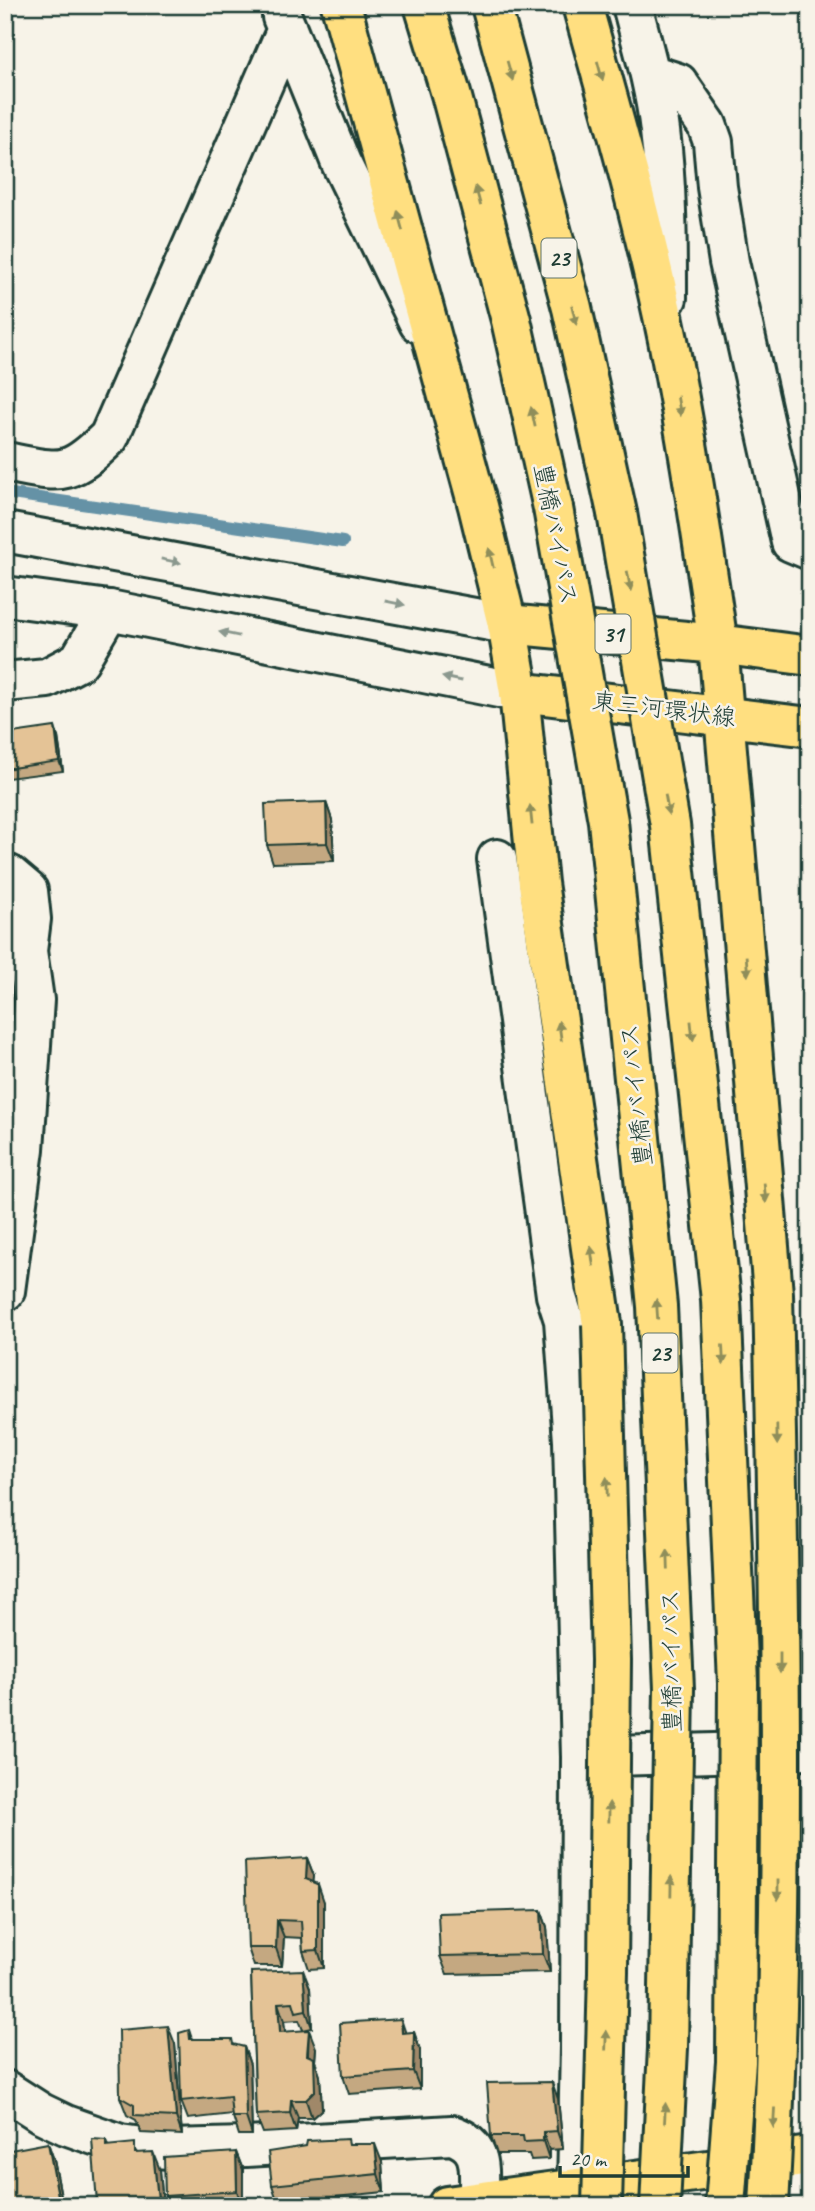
<svg xmlns="http://www.w3.org/2000/svg" width="815" height="2211" viewBox="0 0 815 2211" font-family="Caveat,'Klee One',sans-serif">
  <style>
    .lines { fill: none; stroke-linecap: round; stroke-linejoin: round }
    .stream { stroke: #6592a6; stroke-width: 12 }
    .minor-casing { stroke: #1f3d34; stroke-width: 44 }
    .tertiary-casing { stroke: #1f3d34; stroke-width: 44 }
    .primary-casing { stroke: #1f3d34; stroke-width: 44 }
    .trunk-casing { stroke: #1f3d34; stroke-width: 44 }
    .minor { stroke: #f7f3e8; stroke-width: 38 }
    .tertiary { stroke: #f7f3e8; stroke-width: 38 }
    .primary { stroke: #ffdf80; stroke-width: 38 }
    .trunk { stroke: #ffdf80; stroke-width: 38 }
    .trunk-bridge-casing { stroke: #1f3d34; stroke-width: 44; stroke-linecap: butt }
    .trunk-bridge { stroke: #ffdf80; stroke-width: 38 }
    .wall { fill: #c4a881; stroke: #1f3d34; stroke-width: 2 }
    .shaded-wall { fill: #a08869; stroke: #1f3d34; stroke-width: 2 }
    .building { fill: #e4c396; stroke: #1f3d34; stroke-width: 2 }
    .oneway { fill: #8f8e5a }
    .oneway2 { fill: #8b988e }
    .labels { text-anchor: middle; stroke-width: 5; stroke-linejoin: round; paint-order: stroke }
    .shield { fill: #f7f3e8; stroke: #60746a; stroke-width: 2 }
    .shield-label { font-size: 23px; font-weight: bold; fill: #1f3d34 }
    .street-label { font-size: 24px; fill: #1f3d34; stroke: #f7f3e8 }
  </style>
  <rect width="100%" height="100%" fill="#f7f3e8"/>
  <filter id="ink" filterUnits="userSpaceOnUse"><feTurbulence type="fractalNoise" baseFrequency=".0143" numOctaves="2"/><feDisplacementMap in="SourceGraphic" scale="14" xChannelSelector="R" yChannelSelector="G"/><feConvolveMatrix kernelMatrix="1 2 1 2 8 2 1 2 1" color-interpolation-filters="sRGB"/></filter>
  <g filter="url(#ink)">
    <g class="lines">
      <!-- stream -->
      <path class="stream" d="M5 493 343 542"/>
      <!-- minor casing -->
      <g class="minor-casing">
        <path id="minor" d="M632 5C643 47 655 88 660 131 667 187 667 242 667 298
          M282 17 341 163 419 323
          M650 74 678 83 707 125 713 142 717 187 729 262 791 542 810 550
          M5 462C61 472 66 479 109 437L287 29
          M5 682 47 678 79 661 109 610
          M497 859 556 1295 564 1320 573 1441 581 1757 810 1750
          M5 875H9L28 891 31 919 27 951 34 1000 24 1149 5 1291
          M5 2090 41 2113 66 2125 120 2144 142 2147 169 2149 246 2147 452 2135C486 2146 478 2172 479 2201
          M808 2206 809 2156"/>
      </g>
      <!-- tertiary casing -->
      <g class="tertiary-casing">
        <path id="tertiary" d="M5 532 507 624
          M5 596 109 610 519 692
          M577 2188 580 2046 581 1757"/>
      </g>
      <!-- primary casing -->
      <g class="primary-casing">
        <path id="primary" d="M507 624 718 644 810 656
          M519 692 810 727
          M447 2206 810 2156"/>
      </g>
      <!-- trunk casing -->
      <g class="trunk-casing">
        <path id="trunk" d="M341 5 478 506 507 624 519 692 538 883 602 1324
          M424 5 451 94 511 320 553 508
          M491 5 572 308 617 513
          M582 5C613 116 645 227 668 340 688 441 703 543 718 644L773 1294"/>
      </g>
      <!-- minor -->
      <use href="#minor" class="minor"/>
      <!-- tertiary -->
      <use href="#tertiary" class="tertiary"/>
      <!-- primary -->
      <use href="#primary" class="primary"/>
      <!-- trunk -->
      <use href="#trunk" class="trunk"/>
      <!-- trunk-bridge casing -->
      <g class="trunk-bridge-casing">
        <path id="trunk-bridge" d="M553 508 608 821 657 1306 674 1689 668 2048 660 2206
          M617 513 670 825 721 1300 738 1683 736 2062 725 2206
          M602 2206 608 1972 611 1660 602 1324
          M769 2206C786 1902 780 1597 773 1294"/>
      </g>
      <!-- trunk-bridge -->
      <use href="#trunk-bridge" class="trunk-bridge"/>
    </g>
    <!-- wall -->
    <path class="wall" d="M5 734 58 737 63 771 8 778 5 772Z
      M326 802 332 820 334 861 273 863 267 845Z
      M307 1858 314 1876 313 1882 324 1902V1968L309 1969 303 1951 302 1938 284 1937 282 1966H254L248 1948Z
      M541 1910 547 1927 550 1972 447 1974 440 1956Z
      M251 1972 310 1988 312 2028 303 2030 299 2020 284 2021 285 2032 316 2048 315 2061 320 2076 322 2109 312 2118H298L296 2131 263 2133 256 2115Z
      M189 2030 192 2039 244 2047 250 2065 252 2135H239L232 2114 188 2119 181 2101Z
      M414 2032 420 2050V2089L349 2094 343 2076 406 2033Z
      M175 2044 182 2135 141 2133 136 2120 127 2115 120 2097Z
      M558 2099 563 2149 549 2150V2159L531 2160 529 2154H497L491 2136Z
      M106 2140 108 2146 138 2153 160 2170 163 2206H98L97 2203Z
      M48 2143 54 2160 63 2206H5Z
      M350 2144 382 2162 384 2192 278 2203 272 2185Z
      M236 2152 243 2170V2206H168L165 2196Z"/>
    <!-- shaded-wall -->
    <path class="shaded-wall" d="M55 727 58 737 63 771 59 761Z
      M326 802 332 820 334 861 327 843Z
      M307 1858 314 1876 312 1897 306 1879Z
      M318 1884 324 1902V1968L318 1950Z
      M541 1910 547 1927 550 1972 543 1954Z
      M277 1920 284 1937 282 1966 276 1948Z
      M303 1970 310 1988 312 2028 306 2010Z
      M278 2003 284 2021 287 2050 280 2032Z
      M401 2019 407 2037 402 2033Z
      M168 2026 175 2044 182 2135 176 2117Z
      M309 2030 316 2048 315 2061 320 2076 322 2109 312 2118 306 2100Z
      M414 2032 420 2050V2089L413 2071Z
      M244 2047 250 2065 252 2135 246 2117Z
      M552 2082 558 2099 563 2149 557 2131Z
      M291 2100 298 2118 296 2131 290 2113Z
      M543 2132 549 2150V2159L543 2141Z
      M48 2143 54 2160 63 2206H62L58 2196Z
      M375 2144 382 2162 384 2192 378 2174Z
      M153 2152 160 2170 163 2206H160L158 2200Z
      M236 2152 243 2170V2206H242L237 2191Z"/>
    <!-- building -->
    <path class="building" d="M55 727 59 761 5 769V734Z
      M326 802 327 843 267 845 265 804Z
      M307 1858 306 1879 318 1884V1950L303 1951 301 1921 277 1920 276 1948H248L245 1862Z
      M541 1910 543 1954 440 1956 438 1913Z
      M303 1970 306 2010 296 2012 293 2002 278 2003 280 2032 309 2030 307 2055 314 2058 315 2091 306 2100H291L290 2113 256 2115 251 1972Z
      M401 2019 402 2033 414 2032 413 2071 343 2076 340 2023Z
      M168 2026 176 2117 134 2115V2105L120 2097 119 2030Z
      M189 2030 190 2039H232L233 2044 244 2047 246 2117H232L230 2096 181 2101 179 2033Z
      M552 2082 557 2131 543 2132V2141L524 2142 523 2136H491L487 2083Z
      M92 2139 106 2140V2146L135 2143V2153L153 2152 158 2200 97 2203Z
      M348 2139 349 2144H375L378 2174 272 2185 268 2152 306 2146 307 2141Z
      M48 2143 58 2196 5 2205V2151Z
      M236 2152 237 2191 165 2196 164 2157Z"/>
    <!-- one-way arrows -->
    <defs><path id="oneway-solid" d="M-6-.8H1V-3.2L6.5 0L1 3.2V.8H-6Z" transform="scale(1.75)"/></defs>
    <g class="oneway">
      <use href="#oneway-solid" transform="translate(510 71) rotate(74)"/>
      <use href="#oneway-solid" transform="translate(600 71) rotate(75)"/>
      <use href="#oneway-solid" transform="translate(478 196) rotate(-105)"/>
      <use href="#oneway-solid" transform="translate(400 221) rotate(-105)"/>
      <use href="#oneway-solid" transform="translate(574 315) rotate(77)"/>
      <use href="#oneway-solid" transform="translate(679 406) rotate(80)"/>
      <use href="#oneway-solid" transform="translate(533 417) rotate(-102)"/>
      <use href="#oneway-solid" transform="translate(491 558) rotate(-103)"/>
      <use href="#oneway-solid" transform="translate(629 581) rotate(80)"/>
      <use href="#oneway-solid" transform="translate(667 805) rotate(80)"/>
      <use href="#oneway-solid" transform="translate(531 815) rotate(-96)"/>
      <use href="#oneway-solid" transform="translate(747 966) rotate(85)"/>
      <use href="#oneway-solid" transform="translate(560 1031) rotate(-98)"/>
      <use href="#oneway-solid" transform="translate(692 1031) rotate(84)"/>
      <use href="#oneway-solid" transform="translate(765 1193) rotate(85)"/>
      <use href="#oneway-solid" transform="translate(592 1256) rotate(-98)"/>
      <use href="#oneway-solid" transform="translate(657 1309) rotate(-94)"/>
      <use href="#oneway-solid" transform="translate(723 1355) rotate(87)"/>
      <use href="#oneway-solid" transform="translate(777 1435) rotate(89)"/>
      <use href="#oneway-solid" transform="translate(607 1487) rotate(-92)"/>
      <use href="#oneway-solid" transform="translate(668 1560) rotate(-92)"/>
      <use href="#oneway-solid" transform="translate(780 1663) rotate(90)"/>
      <use href="#oneway-solid" transform="translate(609 1812) rotate(-89)"/>
      <use href="#oneway-solid" transform="translate(671 1886) rotate(-89)"/>
      <use href="#oneway-solid" transform="translate(778 1890) rotate(90)"/>
      <use href="#oneway-solid" transform="translate(606 2040) rotate(-88)"/>
      <use href="#oneway-solid" transform="translate(665 2113) rotate(-87)"/>
      <use href="#oneway-solid" transform="translate(774 2118) rotate(93)"/>
    </g>
    <g class="oneway2">
      <use href="#oneway-solid" transform="translate(171 561) rotate(11)"/>
      <use href="#oneway-solid" transform="translate(395 603) rotate(11)"/>
      <use href="#oneway-solid" transform="translate(229 634) rotate(-169)"/>
      <use href="#oneway-solid" transform="translate(452 679) rotate(-169)"/>
    </g>
  </g>
  <g class="labels">
    <!-- shield labels -->
    <g class="shield">
      <rect x="541.5" y="238.5" width="35" height="39" rx="5"/>
      <rect x="595.5" y="614.5" width="35" height="39" rx="5"/>
      <rect x="642.5" y="1333.5" width="35" height="39" rx="5"/>
    </g>
    <g class="shield-label">
      <text x="559" y="266">23</text>
      <text x="613" y="642">31</text>
      <text x="660" y="1361">23</text>
    </g>
    <!-- street labels -->
    <g class="street-label">
      <text transform="translate(556 534) rotate(79)" y="8">豊橋バイパス</text>
      <text transform="translate(664 709) rotate(7)" y="8">東三河環状線</text>
      <text transform="translate(636 1095) rotate(-96)" y="8">豊橋バイパス</text>
      <text transform="translate(671 1661) rotate(-91)" y="8">豊橋バイパス</text>
    </g>
  </g>
  <!-- margin -->
  <rect width="815" height="2211" fill="none" stroke="#f7f3e8" stroke-width="28"/>
  <rect x="14" y="14" width="787" height="2183" fill="none" stroke="#1f3d34" stroke-width="2.5" filter="url(#ink)"/>
  <!-- scale -->
  <path d="M560 2166v10h128v-10" fill="none" stroke="#1f3d34" stroke-width="3.5"/>
  <text x="570" y="2166" font-size="21" fill="#1f3d34" stroke="#f7f3e8" stroke-width="5" paint-order="stroke">20 m</text>
</svg>
